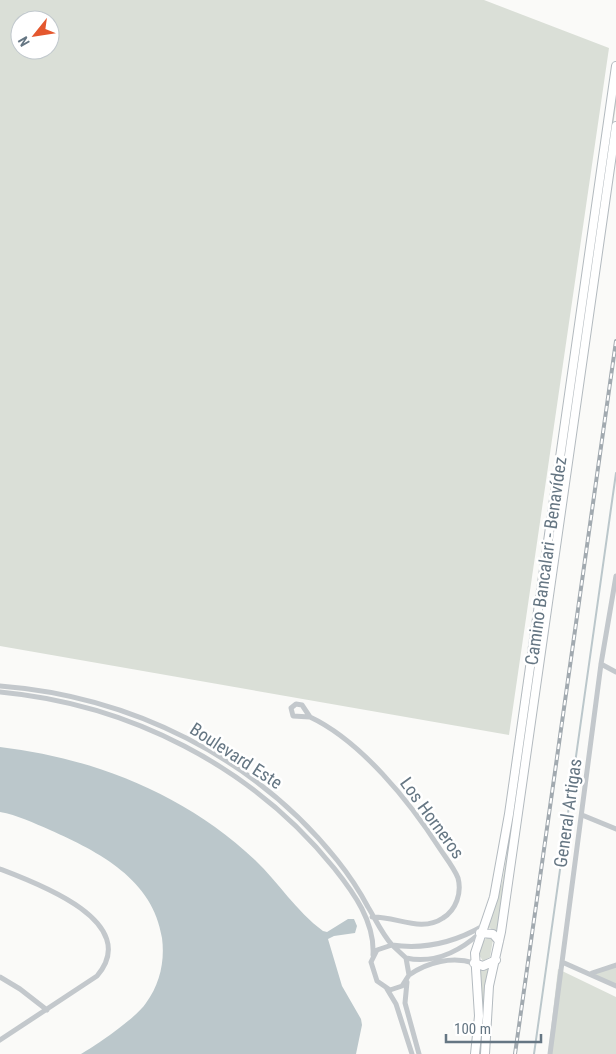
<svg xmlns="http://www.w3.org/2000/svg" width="616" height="1054" viewBox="0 0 616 1054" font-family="'Roboto Condensed',sans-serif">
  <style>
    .green { fill: #dadfd7; fill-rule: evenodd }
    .water { fill: #bbc7cb }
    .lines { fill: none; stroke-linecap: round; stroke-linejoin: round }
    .stream { stroke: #bbc7cb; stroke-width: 2 }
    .secondary-casing { stroke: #b3babf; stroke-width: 10 }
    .minor { stroke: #c3c8cc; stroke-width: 5 }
    .secondary { stroke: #fff; stroke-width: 8 }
    .rail-casing { stroke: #a2aab0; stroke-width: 4 }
    .rail { stroke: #fff; stroke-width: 2; stroke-dasharray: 5.5; stroke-linecap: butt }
    .labels { text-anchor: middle; stroke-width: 5; stroke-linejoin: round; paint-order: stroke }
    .street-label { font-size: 18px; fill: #657683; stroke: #fff }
  </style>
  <rect width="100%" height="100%" fill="#fafaf8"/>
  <!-- green -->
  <path class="green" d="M0 0H484L609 48 509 735 0 646ZM20 20H50V50H20Z
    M616 92V105L517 806 497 929 495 931 488 927 502 883 515 806Z
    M488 937 493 940 490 957 483 961 479 955 482 942Z
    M616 965V986L592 973Z
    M479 968 489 969 482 1054H479L482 1019Z
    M558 969 616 997V1054H548Z"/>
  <!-- water -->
  <path class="water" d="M0 747C94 758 185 794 255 860 279 883 296 911 323 931L327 932 348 919H354L357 926 355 933 334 936 328 939 342 986 361 1019 362 1025 356 1054H81C98 1044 136 1018 146 1003 160 984 165 961 162 938 153 879 99 852 50 830 34 823 17 815 0 812Z"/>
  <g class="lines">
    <!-- stream -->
    <path class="stream" d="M534 1054 616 473"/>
    <!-- secondary casing -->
    <g class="secondary-casing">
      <path id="secondary" d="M480 933 493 934 499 941
        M474 963 483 966 496 960
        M475 1054 479 1016 475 953 494 897 509 814 616 66
        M485 1054 489 986 501 932 616 126"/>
    </g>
    <!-- minor -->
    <path class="minor" d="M601 664 616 672
      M0 686C130 696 255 757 337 860 349 875 359 890 368 907 376 920 382 934 392 945 425 950 455 942 483 926
      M0 692C129 704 252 766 334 868 354 893 375 922 373 955
      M296 704 302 705 310 717 293 716 291 708Z
      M310 717C361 741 410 802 440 849 446 858 454 868 458 878 462 893 456 910 443 918 421 933 396 916 372 917
      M582 815 616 829
      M0 869C37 883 143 922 97 976L0 1040
      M392 945 406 958 409 975 402 986 390 990 377 981 371 962 377 950Z
      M406 958C434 964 460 951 480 933
      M562 962 616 986
      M592 973 616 965
      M409 975C428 962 452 956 474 963
      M0 977 20 989 47 1010
      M407 982 405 1003 419 1054
      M387 989 396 1004 412 1054
      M550 1054 601 664 616 576"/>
    <!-- secondary -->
    <use href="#secondary" class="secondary"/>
    <!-- rail casing -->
    <g class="rail-casing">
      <path id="rail" d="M515 1054 616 341"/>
    </g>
    <!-- rail -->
    <use href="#rail" class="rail"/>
  </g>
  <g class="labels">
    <!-- street labels -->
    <g class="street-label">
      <text transform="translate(546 561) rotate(-82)" y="6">Camino Bancalari - Benavídez</text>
      <text transform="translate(236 756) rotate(33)" y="6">Boulevard Este</text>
      <text transform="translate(568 813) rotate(-82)" y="6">General Artigas</text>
      <text transform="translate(432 818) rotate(54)" y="6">Los Horneros</text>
    </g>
  </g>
  <!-- north arrow -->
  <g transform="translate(35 35) rotate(240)"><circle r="24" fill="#ffffff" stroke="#c1c8cd"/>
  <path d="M0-4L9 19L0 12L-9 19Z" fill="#e4572e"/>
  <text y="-8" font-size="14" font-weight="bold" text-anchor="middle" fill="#657683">N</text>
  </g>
  <!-- scale -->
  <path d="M446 1034v8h95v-8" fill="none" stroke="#657683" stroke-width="2.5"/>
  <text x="454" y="1034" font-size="15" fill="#657683" stroke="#ffffff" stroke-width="4" paint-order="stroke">100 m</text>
</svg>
